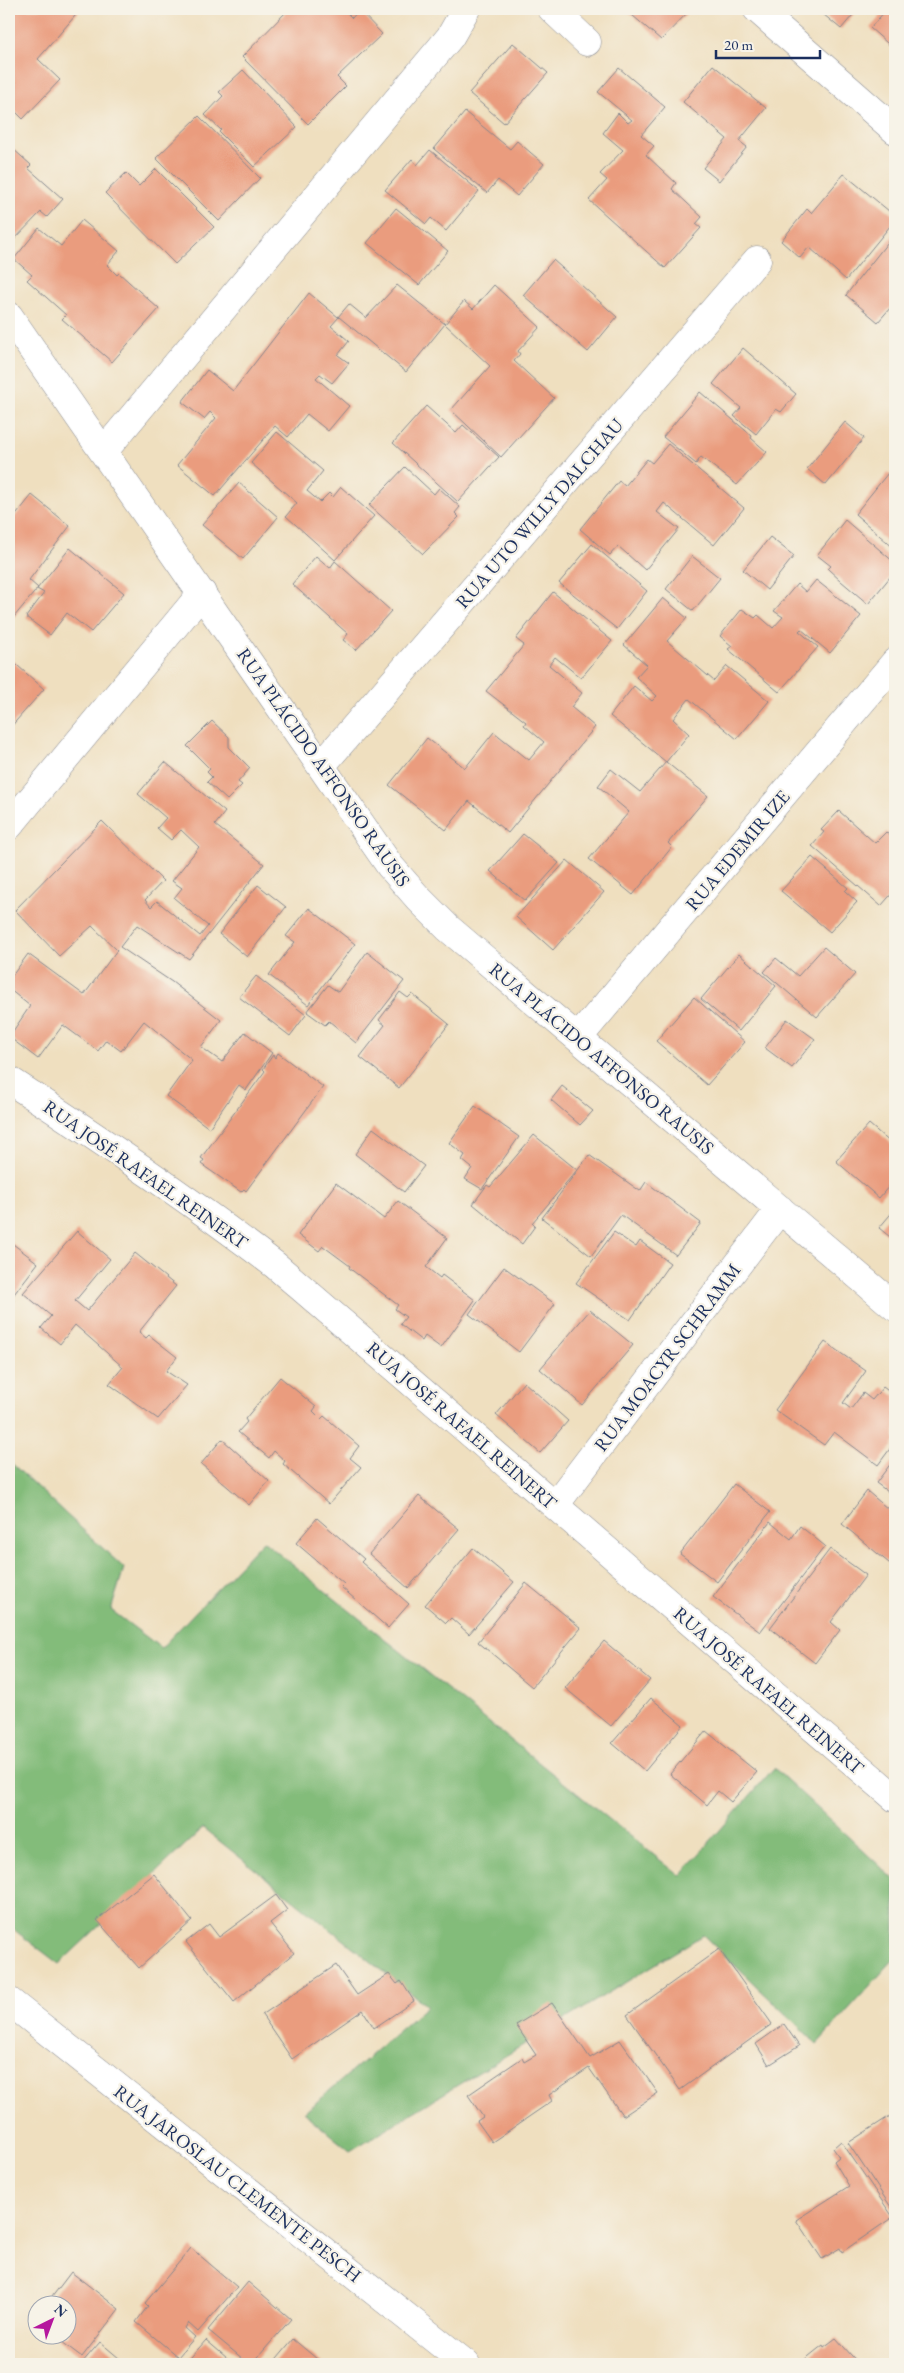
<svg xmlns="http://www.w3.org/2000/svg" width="904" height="2373" viewBox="0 0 904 2373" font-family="'EB Garamond',serif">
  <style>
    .forest { fill: #83bc7a; stroke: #4f766c }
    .building { fill: #ea9c7e }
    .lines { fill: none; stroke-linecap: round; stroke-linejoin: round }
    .minor-casing { stroke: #85878e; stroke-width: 29 }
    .minor { stroke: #fff; stroke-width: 28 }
    .labels { text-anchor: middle; stroke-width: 4.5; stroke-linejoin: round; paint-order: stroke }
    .street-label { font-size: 19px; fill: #1b2f5e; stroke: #f7f3e8 }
  </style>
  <rect width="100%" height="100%" fill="#f7f3e8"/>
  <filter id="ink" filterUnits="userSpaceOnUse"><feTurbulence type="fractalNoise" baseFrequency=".02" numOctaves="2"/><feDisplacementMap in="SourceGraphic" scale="10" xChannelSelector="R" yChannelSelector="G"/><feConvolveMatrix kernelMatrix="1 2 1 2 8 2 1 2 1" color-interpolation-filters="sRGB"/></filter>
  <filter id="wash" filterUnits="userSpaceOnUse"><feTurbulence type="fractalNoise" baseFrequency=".0096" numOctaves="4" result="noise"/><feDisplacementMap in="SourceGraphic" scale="20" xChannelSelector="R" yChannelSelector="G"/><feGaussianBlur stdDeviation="1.12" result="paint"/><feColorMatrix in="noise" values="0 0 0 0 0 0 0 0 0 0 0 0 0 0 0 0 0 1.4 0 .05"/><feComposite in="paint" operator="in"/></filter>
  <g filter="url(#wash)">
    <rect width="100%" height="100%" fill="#efdfbf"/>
    <!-- forest -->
    <path class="forest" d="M9 1461 124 1568 111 1610 161 1648 263 1541 680 1876 774 1768 895 1880V1958L817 2044 703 1935 350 2151 304 2113 427 2006 203 1828 59 1964 9 1926Z"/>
    <g id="blocks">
      <!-- building -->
      <path class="building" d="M9 9H81L38 59 60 80 23 119 9 105Z
        M289 9H343L352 18 359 10 382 34 337 77 346 86 308 124 242 57Z
        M625 9H688L690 10 661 40Z
        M817 9H858L841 29Z
        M887 9H895V50L870 28Z
        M513 43 548 73 504 123 469 93Z
        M713 65 766 108 739 141 747 147 719 181 703 168 727 139 683 102Z
        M619 68 665 107 641 135 654 146 646 155 676 183 672 189 702 217 696 224 701 228 665 268 589 200 607 180 600 174 623 150 603 133 618 113 628 123 632 120 598 92Z
        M243 70 297 127 254 167 219 132 221 130 205 115 223 96 219 92Z
        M465 112 510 149 517 141 544 164 517 196 498 180 487 193 434 149Z
        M199 116 260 178 219 221 156 158Z
        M12 148 31 165 28 168 63 199 47 217 41 212 9 245V152Z
        M430 150 479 191 446 231 431 218 426 224 385 190 412 159 417 165Z
        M156 169 214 227 175 264 105 193 126 173 139 186Z
        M844 174 895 216V220L846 280 809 247 800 258 781 241 807 209 811 213Z
        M396 208 448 251 419 285 367 243Z
        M82 220 119 251 107 265 117 275 119 273 159 309 112 362 62 319 66 315 27 280 32 275 14 259 39 228 61 246Z
        M895 233V311L891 307 878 322 846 295Z
        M553 260 617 317 588 352 523 295Z
        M397 285 445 324 406 372 339 317 331 326 349 341 338 355 349 363 332 383 320 374 316 378 349 406 328 431 307 414 288 437 275 426 215 496 177 465 216 418 210 412 204 419 182 402 207 370 233 391 309 293 338 317 349 304 366 318Z
        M494 285 540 327 518 351 520 354 514 361 554 398 501 457 451 410 490 366 445 324 464 301 473 309Z
        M743 348 796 394 781 412 776 409 756 434 734 416 741 408 713 384Z
        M700 392 752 436 751 438 767 452 737 485 701 457 696 464 663 437Z
        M426 406 456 433 463 425 499 457 458 502 393 443Z
        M845 422 864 438 826 485 807 469Z
        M277 432 323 471 307 491 320 502 329 493 333 497 341 487 374 516 335 560 286 516 297 503 251 463Z
        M668 444 744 508 714 545 664 503 657 512 679 529 645 570 618 546 610 555 580 529 619 481 625 486 647 459 652 463Z
        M405 467 434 494 439 488 460 507 455 513 459 517 423 554 369 505Z
        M888 473 895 479V549L855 514Z
        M239 483 278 517 243 559 202 525Z
        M32 495 70 526 29 580 38 588 9 623V524Z
        M845 520 895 563V571L868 604 841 581 828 569 831 566 817 555Z
        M770 537 794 556 767 590 743 570Z
        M592 544 647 591 617 629 559 583Z
        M70 548 124 593 91 632 67 613 50 635 26 617 44 593 37 589Z
        M316 556 330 568 335 561 391 611 356 650 343 640 348 634 292 584Z
        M692 556 720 578 693 611 666 589Z
        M816 580 861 616 830 653 801 629 799 631 818 647 779 692 728 649 732 646 720 636 742 609 755 618 758 615 773 628 783 617 774 611 797 584 806 592Z
        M553 592 612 641 581 678 555 657 549 665 582 693 571 707 595 727 508 833 469 801 446 830 389 785 427 738 465 768 494 732 529 760 544 742 524 725 526 722 486 691 524 645 516 639Z
        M663 598 687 618 667 641 714 681 727 666 769 701 737 739 689 699 673 719 689 734 666 762 610 716 634 686 652 701 657 696 636 677 647 665 624 645Z
        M9 658 44 689 9 729Z
        M212 721 229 737V747L250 768 238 782 242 785 227 800 207 782 212 777 207 772 210 769 187 746Z
        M165 762 225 812 215 825 264 864 189 959 137 925 120 947 172 982 221 1020 201 1047 222 1062 245 1032 272 1053 246 1090 239 1085 209 1128 166 1096 192 1060 144 1021 121 1051 106 1040 98 1051 63 1025 38 1059 9 1037 30 1006 9 989V980L28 954 84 995 117 950 92 926 59 956 15 910 102 821 163 881 145 900 151 907 157 901 200 936 208 926 174 898 182 888 172 881 199 847 181 830 171 840 157 828 166 818 138 794Z
        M666 762 708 796 668 843 672 847 633 895 589 859 629 812 598 786 611 769 640 792Z
        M839 811 875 843 886 832 895 840V890L881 906 812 846 824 832 821 830Z
        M523 834 559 863 525 901 490 871Z
        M812 857 848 888 845 891 857 902 830 932 781 891Z
        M567 860 604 892 553 950 516 917Z
        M258 885 286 907 247 957 219 934Z
        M309 908 355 944 308 1005 269 975 295 942 286 936Z
        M824 947 855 974 817 1017 764 972 776 958 798 976Z
        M367 952 404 981 356 1043 329 1021 325 1025 307 1012 328 985 338 992Z
        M739 954 776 986 739 1031 701 999Z
        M256 976 306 1015 290 1036 239 997Z
        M400 992 408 998 412 994 449 1024 399 1088 360 1057 385 1025 379 1020Z
        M694 997 745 1042 707 1085 656 1041Z
        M787 1019 815 1039 792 1068 765 1048Z
        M278 1053 323 1087 246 1191 244 1189 241 1192 201 1164 204 1160 201 1158 265 1071 263 1069 273 1055 275 1058Z
        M562 1086 593 1111 580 1125 551 1100Z
        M475 1106 519 1137 482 1189 465 1179 472 1168 462 1160 465 1155 449 1143Z
        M869 1124 892 1144 895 1140V1179L879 1198 836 1161Z
        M373 1128 424 1166 404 1192 355 1154Z
        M534 1135 577 1170 532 1223 535 1226 522 1244 473 1204 487 1185 490 1187Z
        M589 1155 640 1191 646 1182 701 1223 676 1255 621 1215 591 1256 542 1218Z
        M336 1183 384 1219 398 1201 447 1238 426 1267 440 1278 442 1275 475 1300 441 1348 425 1336 422 1341 400 1324 406 1317 395 1309 398 1305 349 1268 350 1266 323 1246 319 1251 298 1235Z
        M895 1209V1241L879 1228Z
        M77 1231 110 1259 75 1301 87 1311 135 1253 176 1286 139 1332 146 1338 149 1335 177 1357 166 1371 187 1385 158 1419 109 1384 123 1367 75 1325 60 1344 41 1328 51 1316 23 1293Z
        M614 1232 636 1247 640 1241 670 1263 630 1320 576 1283Z
        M9 1241 38 1263 11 1298 14 1300 9 1307Z
        M504 1267 555 1304 519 1352 469 1314Z
        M590 1310 633 1345 582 1405 540 1369Z
        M825 1342 866 1371 843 1403 851 1409 863 1393 872 1400 883 1387 895 1396V1442L878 1465 834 1432 824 1445 775 1410Z
        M280 1377 316 1407 313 1411 321 1419 324 1416 359 1446 350 1458 361 1467 329 1504 283 1464 285 1461 274 1451 269 1458 238 1432 247 1422 245 1419Z
        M524 1382 568 1421 540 1453 496 1415Z
        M222 1439 269 1481 249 1505 201 1464Z
        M895 1458V1497L876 1483Z
        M734 1484 770 1512 717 1582 680 1554Z
        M867 1491 895 1515V1568L842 1524Z
        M419 1496 459 1529 408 1588 369 1554Z
        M317 1518 364 1559 361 1562 409 1604 388 1628 341 1587 344 1584 296 1543Z
        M770 1522 791 1539 800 1526 825 1546 760 1632 713 1597Z
        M473 1548 514 1582 469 1634 451 1618 446 1623 425 1605Z
        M830 1549 866 1575 831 1622 840 1630 815 1663 770 1628Z
        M526 1583 581 1628 532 1687 478 1642Z
        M604 1641 650 1680 611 1726 565 1688Z
        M651 1698 683 1725 645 1771 612 1743Z
        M706 1731 757 1772 731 1802 718 1791 707 1805 670 1774Z
        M154 1874 192 1921 139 1968 97 1920Z
        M276 1895 287 1910 270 1923 294 1953 234 2002 186 1942 209 1924 219 1937Z
        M719 1949 772 2024 680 2090 627 2015Z
        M336 1965 357 1995 389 1974 397 1984 401 1981 414 2001 374 2028 363 2010 292 2059 262 2015Z
        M552 2003 590 2058 620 2040 658 2093 623 2116 589 2068 549 2095 552 2101 492 2142 477 2121 483 2117 468 2095 522 2058 524 2062 536 2055 516 2025Z
        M784 2024 799 2046 769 2065 756 2044Z
        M890 2116 895 2123V2213L848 2143Z
        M841 2141 893 2217 842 2252 840 2248 822 2259 796 2220 849 2186 834 2161 839 2157 833 2148Z
        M191 2248 237 2287 198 2332 188 2323 185 2328 195 2337 178 2357 136 2322 148 2306 145 2303Z
        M71 2272 119 2309 82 2357 54 2336H68V2306H45Z
        M248 2282 291 2319 252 2364H249L208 2330Z
        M836 2338 859 2364H799L823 2345 824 2347Z
        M293 2339 323 2364H272Z
        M206 2340 234 2364H185Z
        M100 2342 126 2364H81Z"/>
    </g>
  </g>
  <g filter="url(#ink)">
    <use href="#blocks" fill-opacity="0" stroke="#85878e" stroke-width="1"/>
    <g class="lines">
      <!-- minor casing -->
      <g class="minor-casing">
        <path id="minor" d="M552 9 587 42
          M757 9 895 130
          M9 316 390 866 418 898 448 928 895 1307
          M104 451 450 37 466 9
          M321 766 757 260
          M9 826 202 593
          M578 1038 895 662
          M9 1080C100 1139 189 1199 275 1265L895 1798
          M555 1505 780 1209
          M9 2001 466 2364"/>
      </g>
      <!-- minor -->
      <use href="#minor" class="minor"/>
    </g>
  </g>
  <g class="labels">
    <!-- street labels -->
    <g class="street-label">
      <text transform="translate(539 513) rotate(-49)" y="7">RUA UTO WILLY DALCHAU</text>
      <text transform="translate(324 767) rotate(55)" y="7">RUA PLÁCIDO AFFONSO RAUSIS</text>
      <text transform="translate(737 850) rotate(-50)" y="7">RUA EDEMIR IZE</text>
      <text transform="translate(602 1058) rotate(40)" y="7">RUA PLÁCIDO AFFONSO RAUSIS</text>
      <text transform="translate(146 1174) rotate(35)" y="7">RUA JOSÉ RAFAEL REINERT</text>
      <text transform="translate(667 1357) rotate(-53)" y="7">RUA MOACYR SCHRAMM</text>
      <text transform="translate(462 1425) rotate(41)" y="7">RUA JOSÉ RAFAEL REINERT</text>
      <text transform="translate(769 1690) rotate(41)" y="7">RUA JOSÉ RAFAEL REINERT</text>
      <text transform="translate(238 2183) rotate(38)" y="7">RUA JAROSLAU CLEMENTE PESCH</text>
    </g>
  </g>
  <!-- margin -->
  <rect width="904" height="2373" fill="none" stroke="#f7f3e8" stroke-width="30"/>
  <!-- north arrow -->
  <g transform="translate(52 2320) rotate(42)"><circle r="24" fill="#f7f3e8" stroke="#9fa5b1"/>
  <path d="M0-4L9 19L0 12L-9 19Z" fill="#b5179e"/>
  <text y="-8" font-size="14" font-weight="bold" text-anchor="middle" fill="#1b2f5e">N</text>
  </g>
  <!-- scale -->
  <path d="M716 50v8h104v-8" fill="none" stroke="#1b2f5e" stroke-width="2.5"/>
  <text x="724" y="50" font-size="15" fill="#1b2f5e" stroke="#f7f3e8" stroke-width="4" paint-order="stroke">20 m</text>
</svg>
